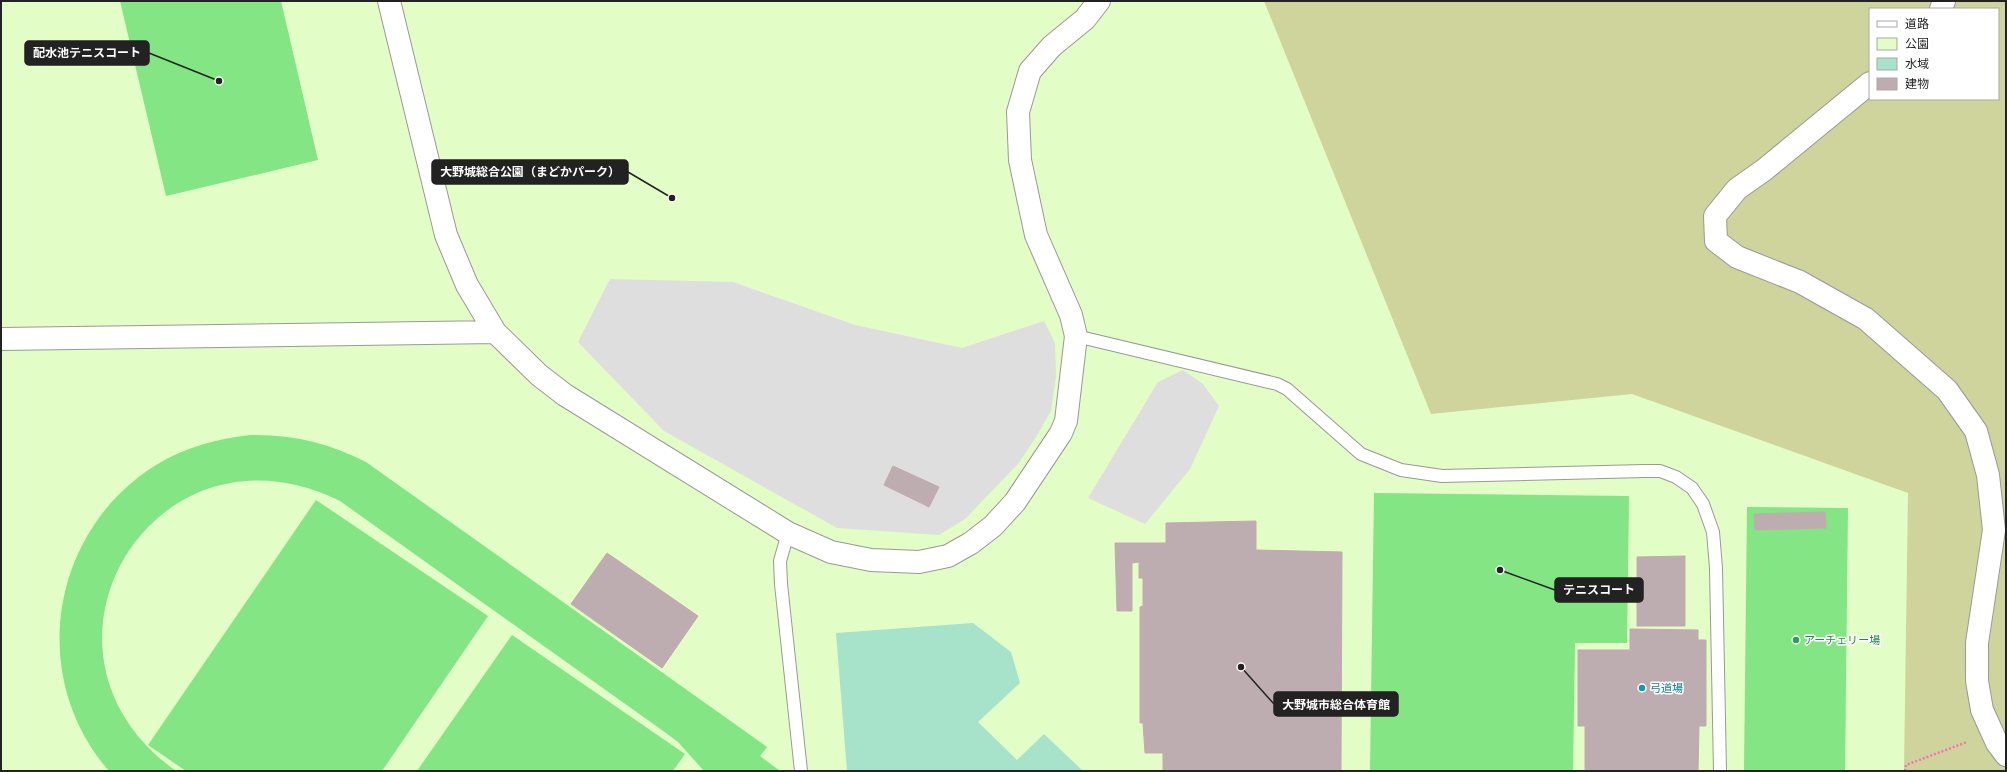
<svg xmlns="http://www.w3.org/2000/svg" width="2007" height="772" viewBox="0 0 2007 772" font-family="Montserrat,'Noto Sans JP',sans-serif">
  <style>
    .forest { fill: #ced49b; fill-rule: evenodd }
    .park { fill: #e2fdc5 }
    .pitch { fill: #83e583 }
    .parking { fill: #dedede }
    .water { fill: #a7e2cb }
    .building { fill: #bdadb0; stroke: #c5a9ae }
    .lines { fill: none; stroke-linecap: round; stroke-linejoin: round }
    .service-casing { stroke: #999; stroke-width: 14 }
    .minor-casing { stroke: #999; stroke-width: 24 }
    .tertiary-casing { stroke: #999; stroke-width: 24 }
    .path { stroke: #ff6db6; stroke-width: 2.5; stroke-dasharray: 2 2; stroke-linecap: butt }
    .service { stroke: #fff; stroke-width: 12 }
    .minor { stroke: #fff; stroke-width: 22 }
    .tertiary { stroke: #fff; stroke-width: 22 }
    .leisure-dot { fill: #2e9e5b; stroke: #fff; stroke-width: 1.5 }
    .culture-dot { fill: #0f9aa8; stroke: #fff; stroke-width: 1.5 }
    .labels { text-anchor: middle; stroke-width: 3; stroke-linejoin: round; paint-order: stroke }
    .leisure-label { font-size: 11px; fill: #27864d; stroke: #fff; text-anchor: start }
    .culture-label { font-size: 11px; fill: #0d838f; stroke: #fff; text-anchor: start }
    .leader { fill: none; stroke: #222; stroke-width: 1.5 }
    .callout-dot { fill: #222; stroke: #fff; stroke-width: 1.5 }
    .callout { fill: #222; stroke: #222; stroke-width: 1.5 }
    .callout-label { font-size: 12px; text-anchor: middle; font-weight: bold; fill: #fff }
  </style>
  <rect width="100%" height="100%" fill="#f2e9e8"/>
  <!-- forest -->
  <path class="forest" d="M1084 1H2006V771H1850L1414 439ZM1870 9H1998V99H1870Z"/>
  <!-- park -->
  <path class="park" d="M1 1H1264L1431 414 1632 394 1908 493 1904 771H1Z"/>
  <!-- pitch -->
  <path class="pitch" d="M120 1H281L318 160 166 196Z
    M250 435C292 434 329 443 366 462L767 747 760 756 780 771H704L678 742 666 733 340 501C154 409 8 651 176 771H109C27 677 50 531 156 465 185 447 217 439 250 435Z
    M1374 493 1629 496 1627 643H1575L1573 771H1370Z
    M316 500 488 616 382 771H186L148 745Z
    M1747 507 1848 508 1845 771H1744Z
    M512 635 685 754 673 771H417Z"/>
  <!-- parking -->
  <path class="parking" d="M610 279 733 282 855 325 962 348 1044 321 1055 343 1056 376 1051 411 1036 437 1018 464 965 519 939 535 837 528 664 431 578 342Z
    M1183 370 1203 384 1219 406 1190 469 1145 524 1088 498 1158 382Z"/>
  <!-- water -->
  <path class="water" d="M973 623 1011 652 1020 683 978 722 1017 760 1044 734 1083 771H847L836 633Z"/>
  <!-- building -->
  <path class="building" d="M893 466 939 487 929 507 884 485Z
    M1825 512 1826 528 1755 530 1754 514Z
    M1256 521V550L1342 552 1341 771H1163V753H1145L1143 723H1140V607L1143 606V578H1139V562L1132 563V611H1117L1115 543H1166V523Z
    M607 553 698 616 662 668 571 604Z
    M1685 556V626H1637V557Z
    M1630 629 1698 630V640H1706V726H1699L1698 771H1585V726H1578V650H1630Z"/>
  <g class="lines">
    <!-- service casing -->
    <g class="service-casing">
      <path id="service" d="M1076 336 1277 384 1287 389 1361 454 1401 470 1442 476 1644 471H1660L1676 477 1692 488 1703 504 1713 532 1716 568 1720 771
        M788 533 780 561 781 584 801 771"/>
    </g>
    <!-- minor casing -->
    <g class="minor-casing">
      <path id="minor" d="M1941 9 1944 1
        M1870 83 1764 170 1737 189 1715 216 1716 241 1737 257 1800 282 1866 319 1947 390 1976 431 1988 475 1994 530 1977 643V681L1982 710 1997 743 2006 755
        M1076 336 1071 315 1036 235 1020 160 1018 112 1030 71 1052 46 1085 19 1099 1"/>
    </g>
    <!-- tertiary casing -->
    <g class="tertiary-casing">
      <path id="tertiary" d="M389 1 446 235 467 285 495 332
        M1 339 495 332 539 375 565 395 788 533 831 552 871 560 919 562 948 556 971 543 993 526 1015 502 1061 433 1066 421 1076 336"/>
    </g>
    <!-- path -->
    <path class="path" d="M1905 771 1906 765 1967 742"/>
    <!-- service -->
    <use href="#service" class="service"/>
    <!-- minor -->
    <use href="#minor" class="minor"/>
    <!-- tertiary -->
    <use href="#tertiary" class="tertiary"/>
  </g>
  <!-- markers -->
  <circle class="leisure-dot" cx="1796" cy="640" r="4"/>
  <circle class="culture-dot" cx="1642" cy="688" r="4"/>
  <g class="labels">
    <!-- leisure labels -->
    <g class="leisure-label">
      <text x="1804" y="644">アーチェリー場</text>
    </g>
    <!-- culture labels -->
    <g class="culture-label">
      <text x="1650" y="692">弓道場</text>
    </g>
  </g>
  <!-- callouts -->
  <path class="leader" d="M219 81L149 53M672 198L628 172M1500 570L1555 590M1241 667L1274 704"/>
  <g class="callout-dot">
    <circle cx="219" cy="81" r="4"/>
    <circle cx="672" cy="198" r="4"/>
    <circle cx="1500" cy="570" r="4"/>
    <circle cx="1241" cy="667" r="4"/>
  </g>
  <g class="callout">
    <rect x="25" y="41" width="124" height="24" rx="4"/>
    <rect x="432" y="160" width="196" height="24" rx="4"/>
    <rect x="1555" y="578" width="88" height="24" rx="4"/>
    <rect x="1274" y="692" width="124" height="24" rx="4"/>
  </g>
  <g class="callout-label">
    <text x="87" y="57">配水池テニスコート</text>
    <text x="530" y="176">大野城総合公園（まどかパーク）</text>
    <text x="1599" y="594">テニスコート</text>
    <text x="1336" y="709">大野城市総合体育館</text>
  </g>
  <!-- border -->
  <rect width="2007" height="772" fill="none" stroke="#222222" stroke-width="4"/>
  <!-- legend -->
  <rect x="1869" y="8" width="130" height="92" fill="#ffffff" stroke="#a7a7a7"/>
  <rect x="1877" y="21" width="20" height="6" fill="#ffffff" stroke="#a7a7a7"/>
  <text x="1905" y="28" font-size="12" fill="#222222">道路</text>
  <rect x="1877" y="38" width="20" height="12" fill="#e2fdc5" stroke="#a7a7a7"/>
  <text x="1905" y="48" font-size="12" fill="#222222">公園</text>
  <rect x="1877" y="58" width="20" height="12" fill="#a7e2cb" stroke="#a7a7a7"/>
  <text x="1905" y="68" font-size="12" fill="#222222">水域</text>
  <rect x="1877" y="78" width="20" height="12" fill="#bdadb0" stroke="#a7a7a7"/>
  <text x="1905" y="88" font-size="12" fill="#222222">建物</text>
</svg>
